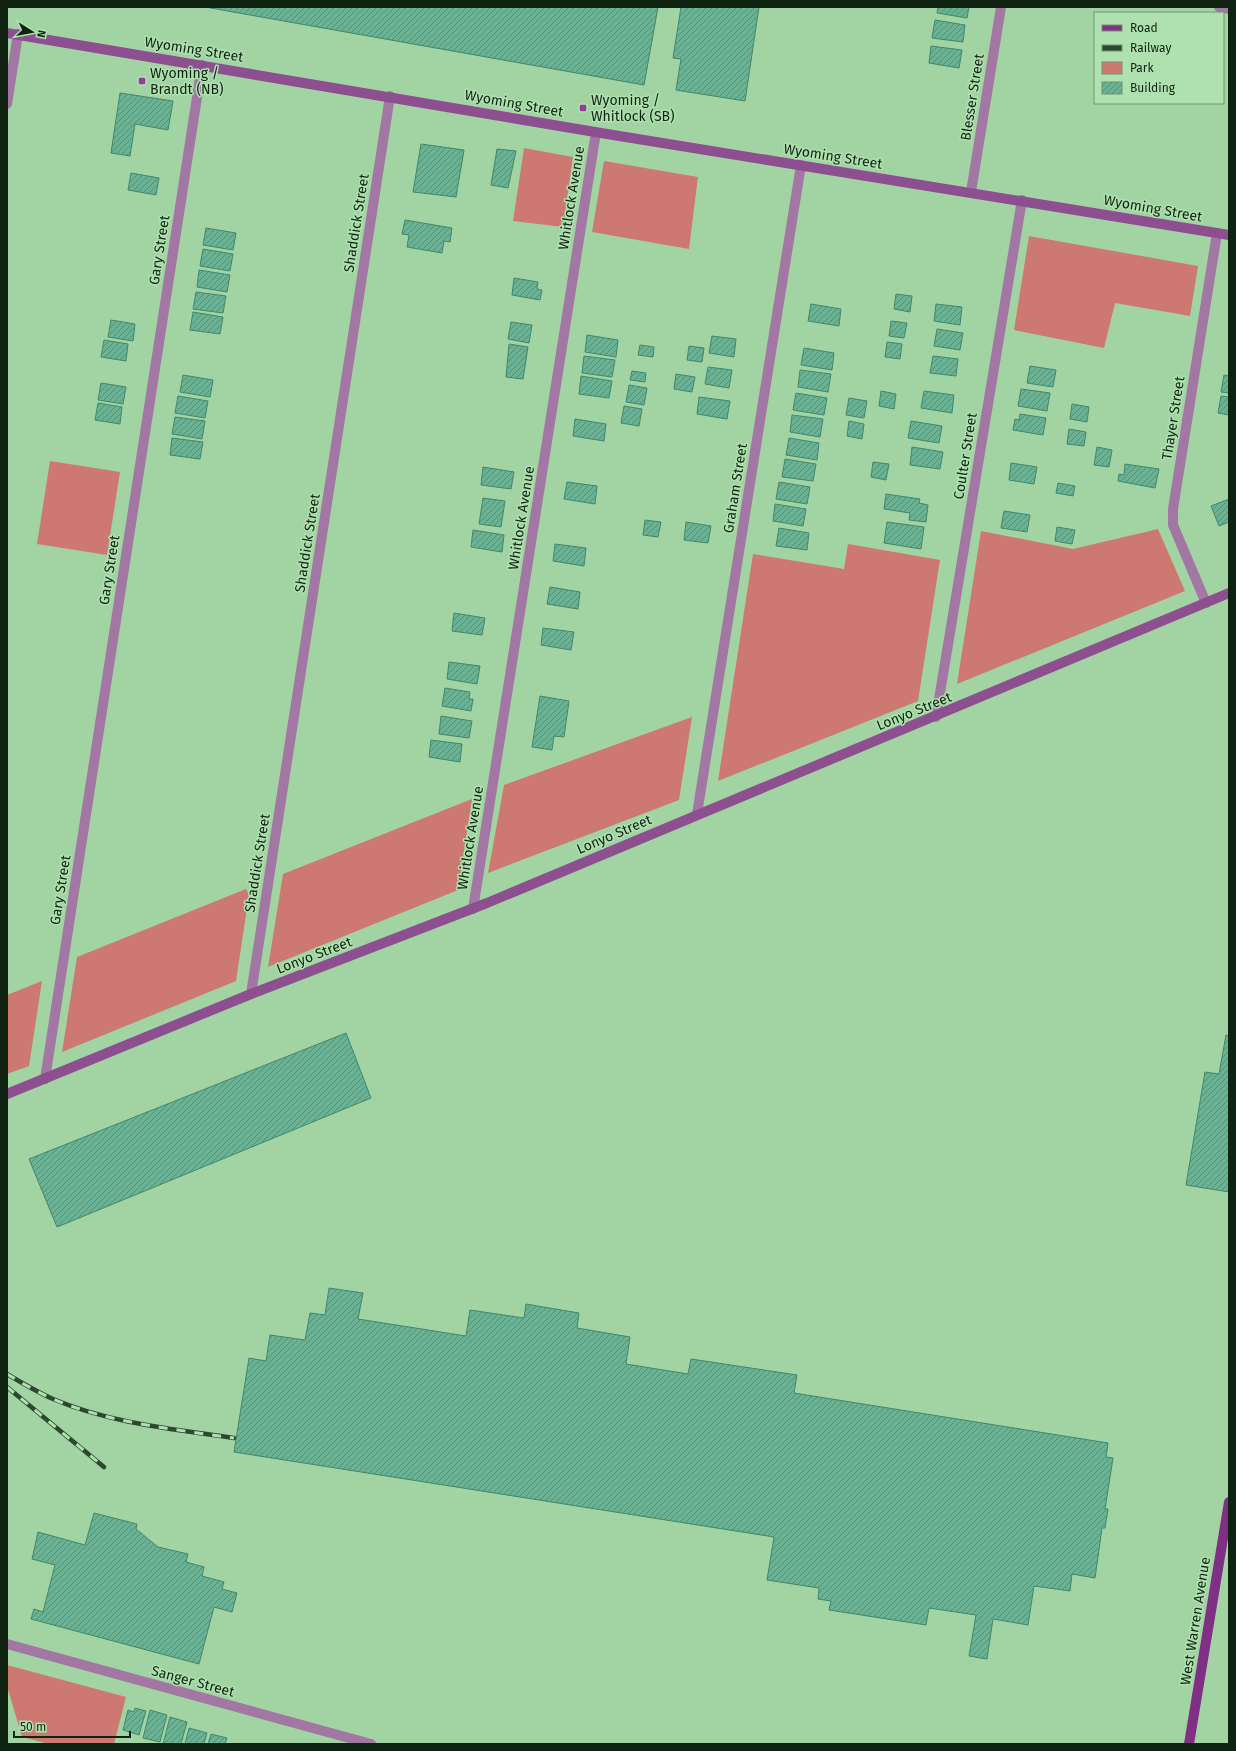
<svg xmlns="http://www.w3.org/2000/svg" width="1236" height="1751" viewBox="0 0 1236 1751" font-family="'Fira Sans',sans-serif">
  <style>
    .green { fill: #cd7972 }
    .building { fill: url(#building-hatch); stroke: #41876c }
    .lines { fill: none; stroke-linecap: round; stroke-linejoin: round }
    .street { stroke: #a277a3; stroke-width: 10 }
    .secondary { stroke: #8e4f91; stroke-width: 10 }
    .primary { stroke: #7f2f84; stroke-width: 10 }
    .rail-casing { stroke: #2e472f; stroke-width: 4.5 }
    .rail { stroke: #afe1b0; stroke-width: 3; stroke-dasharray: 9; stroke-linecap: butt }
    .poi-dot { fill: #99389f; stroke: #afe1b0; stroke-width: 1.5 }
    .labels { text-anchor: middle; stroke-width: 3; stroke-linejoin: round; paint-order: stroke }
    .street-label { font-size: 14px; fill: #102311; stroke: #afe1b0 }
    .poi-label { font-size: 14px; fill: #102311; stroke: #afe1b0; text-anchor: start }
  </style>
  <defs>
    <pattern id="building-hatch" width="6" height="6" patternUnits="userSpaceOnUse"><rect width="6" height="6" fill="#6bb294"/><path d="M-1 1l2-2M0 6l6-6M5 7l2-2" fill="none" stroke="#579077"/></pattern>
  </defs>
  <rect width="100%" height="100%" fill="#a2d3a3"/>
  <!-- green -->
  <path class="green" d="M524 148 573 157 563 227 513 221Z
    M604 161 698 177 689 249 592 232Z
    M1029 236 1198 266 1190 316 1115 303 1104 348 1014 330Z
    M50 461 120 472 107 555 37 544Z
    M1158 529 1185 591 957 684 981 531 1073 549Z
    M848 544 940 560 918 701 718 781 753 554 844 569Z
    M692 717 679 800 488 873 504 785Z
    M472 799 458 890 268 967 283 874Z
    M246 889 249 895 236 981 62 1052 77 957Z
    M42 981 29 1066 7 1074V995Z
    M7 1665 126 1697 114 1744H49L22 1737 7 1686Z"/>
  <!-- building -->
  <path class="building" d="M205 7H658L644 85Z
    M681 7H759L745 101 676 90 681 59 673 58Z
    M938 7H969L967 18 937 13Z
    M935 20 965 25 963 42 932 38Z
    M931 46 962 50 959 68 929 63Z
    M120 93 173 101 168 130 135 124 130 156 111 153Z
    M421 144 464 150 456 197 413 192Z
    M497 149 516 151 508 188 491 185Z
    M131 173 159 178 156 195 128 190Z
    M405 220 452 228 450 242 444 241 442 253 407 247 409 235 402 234Z
    M206 228 236 233 233 250 203 245Z
    M203 249 233 254 230 271 200 266Z
    M199 270 230 275 227 292 197 287Z
    M514 278 538 282 537 289 542 290 540 300 512 295Z
    M196 292 226 296 223 313 193 309Z
    M896 294 912 296 910 312 894 309Z
    M811 304 841 309 839 326 808 321Z
    M936 304 962 307 960 325 934 321Z
    M193 312 223 317 220 334 190 330Z
    M111 320 135 324 133 341 108 337Z
    M891 321 907 323 904 338 889 336Z
    M511 322 532 325 529 343 508 339Z
    M937 329 963 333 960 350 934 346Z
    M587 335 618 340 616 357 585 352Z
    M712 336 736 339 734 357 709 353Z
    M104 340 128 344 126 361 101 357Z
    M887 342 902 344 900 359 885 357Z
    M509 344 528 347 523 379 506 377Z
    M640 345 654 347 653 357 638 355Z
    M689 346 704 348 702 362 687 360Z
    M804 348 834 353 832 370 801 365Z
    M584 356 615 360 612 377 582 373Z
    M933 356 958 359 956 376 930 373Z
    M1030 366 1056 370 1053 387 1027 383Z
    M708 367 732 370 729 388 705 384Z
    M800 370 831 374 828 392 798 387Z
    M632 371 646 373 645 382 630 380Z
    M676 374 695 377 692 392 674 389Z
    M183 375 213 380 210 397 180 392Z
    M1224 375 1229 376V393L1221 392Z
    M581 376 612 381 609 398 579 394Z
    M101 383 126 387 123 404 98 400Z
    M629 385 647 388 644 405 626 402Z
    M1021 389 1050 393 1047 411 1018 406Z
    M881 391 896 394 894 409 879 406Z
    M924 391 954 395 952 413 921 408Z
    M796 393 827 398 824 415 793 410Z
    M178 396 208 401 205 418 175 413Z
    M1221 396 1229 397V415L1218 413Z
    M699 397 730 401 727 419 697 414Z
    M849 398 867 401 864 418 846 415Z
    M98 403 122 407 120 424 95 420Z
    M1072 404 1089 407 1087 422 1070 419Z
    M624 406 642 409 639 426 621 423Z
    M1020 414 1046 418 1043 435 1013 430 1015 419 1019 420Z
    M792 415 823 419 820 437 790 432Z
    M175 417 205 421 202 439 172 434Z
    M575 419 606 424 604 441 573 436Z
    M849 421 864 424 862 439 847 436Z
    M911 421 942 426 939 443 908 438Z
    M1069 429 1086 432 1084 446 1067 444Z
    M172 438 203 442 200 459 170 455Z
    M789 438 819 443 817 460 786 455Z
    M912 447 943 452 940 469 910 465Z
    M1097 447 1112 450 1109 467 1094 465Z
    M785 459 816 464 813 481 782 477Z
    M873 462 889 464 886 480 871 477Z
    M1011 463 1037 467 1034 484 1009 480Z
    M1125 464 1159 469 1155 488 1118 481 1119 474 1124 475Z
    M483 467 514 472 511 489 481 485Z
    M567 482 597 486 595 504 564 499Z
    M779 482 810 487 807 504 776 499Z
    M1058 483 1075 486 1073 496 1056 493Z
    M886 494 920 499 919 503 928 505 926 522 909 520 910 513 884 509Z
    M483 498 505 501 501 527 479 524Z
    M1229 499V522L1219 526 1211 506Z
    M775 504 806 509 803 526 773 521Z
    M1004 511 1030 515 1027 532 1001 528Z
    M645 520 661 522 658 537 643 535Z
    M686 522 711 526 708 543 684 540Z
    M887 522 924 527 921 549 884 543Z
    M1057 527 1075 530 1072 544 1055 541Z
    M779 528 809 533 807 550 776 546Z
    M473 530 504 535 502 552 471 547Z
    M555 544 586 548 584 566 553 561Z
    M550 587 580 592 578 609 547 604Z
    M454 613 485 618 482 635 452 631Z
    M543 628 574 632 571 650 541 645Z
    M449 662 480 666 477 684 447 679Z
    M445 688 470 692 469 699H473L471 711 442 706Z
    M540 696 569 701 564 737 554 736 552 750 532 747Z
    M441 716 472 721 469 738 439 734Z
    M431 740 462 744 460 762 429 757Z
    M346 1033 371 1098 57 1227 29 1159Z
    M1226 1035 1229 1036V1192L1186 1185 1205 1072 1219 1074Z
    M329 1288 363 1293 358 1319 466 1336 470 1310 524 1318 526 1304 579 1313 577 1328 630 1337 626 1364 688 1374 691 1359 797 1375 794 1393 1108 1443 1106 1457 1113 1458 1105 1509H1108L1105 1528H1102L1095 1578 1072 1574 1070 1591 1034 1586 1028 1625 993 1619 987 1659 969 1656 976 1615 929 1608 926 1625 829 1610 831 1601 818 1599 819 1588 767 1580 774 1537 234 1452 249 1358 266 1361 270 1335 305 1340 310 1313 325 1315Z
    M94 1513 137 1524 136 1529 158 1547 188 1554 186 1562 204 1567 202 1576 224 1582 222 1589 237 1593 232 1612 214 1607 199 1664 31 1619 34 1609 43 1612 55 1565 32 1559 38 1532 85 1545Z
    M135 1708 146 1711 139 1735 123 1730 128 1710 134 1712Z
    M150 1710 167 1715 160 1742 143 1738Z
    M170 1717 187 1722 181 1744H163Z
    M189 1728 207 1733 204 1744H185Z
    M211 1734 227 1738 225 1744H208Z"/>
  <g class="lines">
    <!-- street -->
    <path class="street" d="M1219 7 1229 9
      M7 104 18 34
      M971 192 1001 7
      M1206 603 1173 525V509L1217 233
      M936 717 1022 200
      M697 814 801 165
      M473 909 596 132
      M251 994 390 96
      M45 1079 202 65
      M7 1644 371 1744"/>
    <!-- secondary -->
    <path class="secondary" d="M7 33 607 134 1229 235
      M7 1094 251 994 487 903 1229 593"/>
    <!-- primary -->
    <path class="primary" d="M1189 1744 1229 1502"/>
    <!-- rail casing -->
    <g class="rail-casing">
      <path id="rail" d="M7 1374C22 1383 37 1392 53 1399 109 1423 173 1429 234 1438
        M7 1387 104 1467"/>
    </g>
    <!-- rail -->
    <use href="#rail" class="rail"/>
  </g>
  <!-- markers -->
  <g class="poi-dot">
    <rect x="138" y="77" width="8" height="8" rx="2"/>
    <rect x="579" y="104" width="8" height="8" rx="2"/>
  </g>
  <g class="labels">
    <!-- street labels -->
    <g class="street-label">
      <text transform="translate(194 49) rotate(9)" y="5">Wyoming Street</text>
      <text transform="translate(972 97) rotate(-81)" y="5">Blesser Street</text>
      <text transform="translate(514 103) rotate(10)" y="5">Wyoming Street</text>
      <text transform="translate(833 156) rotate(9)" y="5">Wyoming Street</text>
      <text transform="translate(571 198) rotate(-81)" y="5">Whitlock Avenue</text>
      <text transform="translate(1153 208) rotate(10)" y="5">Wyoming Street</text>
      <text transform="translate(356 223) rotate(-81)" y="5">Shaddick Street</text>
      <text transform="translate(159 250) rotate(-81)" y="5">Gary Street</text>
      <text transform="translate(1173 418) rotate(-81)" y="5">Thayer Street</text>
      <text transform="translate(965 456) rotate(-81)" y="5">Coulter Street</text>
      <text transform="translate(735 488) rotate(-81)" y="5">Graham Street</text>
      <text transform="translate(521 518) rotate(-81)" y="5">Whitlock Avenue</text>
      <text transform="translate(307 543) rotate(-81)" y="5">Shaddick Street</text>
      <text transform="translate(109 570) rotate(-81)" y="5">Gary Street</text>
      <text transform="translate(914 711) rotate(-22)" y="5">Lonyo Street</text>
      <text transform="translate(614 834) rotate(-23)" y="5">Lonyo Street</text>
      <text transform="translate(470 838) rotate(-81)" y="5">Whitlock Avenue</text>
      <text transform="translate(257 863) rotate(-81)" y="5">Shaddick Street</text>
      <text transform="translate(60 890) rotate(-81)" y="5">Gary Street</text>
      <text transform="translate(314 955) rotate(-21)" y="5">Lonyo Street</text>
      <text transform="translate(1195 1621) rotate(-81)" y="5">West Warren Avenue</text>
      <text transform="translate(193 1681) rotate(15)" y="5">Sanger Street</text>
    </g>
    <!-- poi labels -->
    <g class="poi-label">
      <text x="150" y="78">Wyoming /<tspan x="150" dy="16">Brandt (NB)</tspan></text>
      <text x="591" y="105">Wyoming /<tspan x="591" dy="16">Whitlock (SB)</tspan></text>
    </g>
  </g>
  <!-- border -->
  <rect width="1236" height="1751" fill="none" stroke="#102311" stroke-width="16"/>
  <!-- legend -->
  <rect x="1094" y="12" width="130" height="92" fill="#afe1b0" stroke="#6f9570"/>
  <rect x="1102" y="25" width="20" height="6" fill="#7f2f84" stroke="#6f9570"/>
  <text x="1130" y="32" font-size="12" fill="#102311">Road</text>
  <rect x="1102" y="45" width="20" height="6" fill="#2e472f" stroke="#6f9570"/>
  <text x="1130" y="52" font-size="12" fill="#102311">Railway</text>
  <rect x="1102" y="62" width="20" height="12" fill="#cd7972" stroke="#6f9570"/>
  <text x="1130" y="72" font-size="12" fill="#102311">Park</text>
  <rect x="1102" y="82" width="20" height="12" fill="url(#building-hatch)" stroke="#6f9570"/>
  <text x="1130" y="92" font-size="12" fill="#102311">Building</text>
  <!-- north arrow -->
  <g transform="translate(32 32) rotate(101)" stroke="#afe1b0" stroke-width="3" paint-order="stroke">
  <path d="M0-3L7 15L0 10L-7 15Z" fill="#102311"/>
  <text y="-6" font-size="11" font-weight="bold" text-anchor="middle" fill="#102311">N</text>
  </g>
  <!-- scale -->
  <path d="M14 1731v6h116v-6" fill="none" stroke="#102311" stroke-width="2"/>
  <text x="20" y="1731" font-size="12" fill="#102311" stroke="#afe1b0" stroke-width="3" paint-order="stroke">50 m</text>
</svg>
